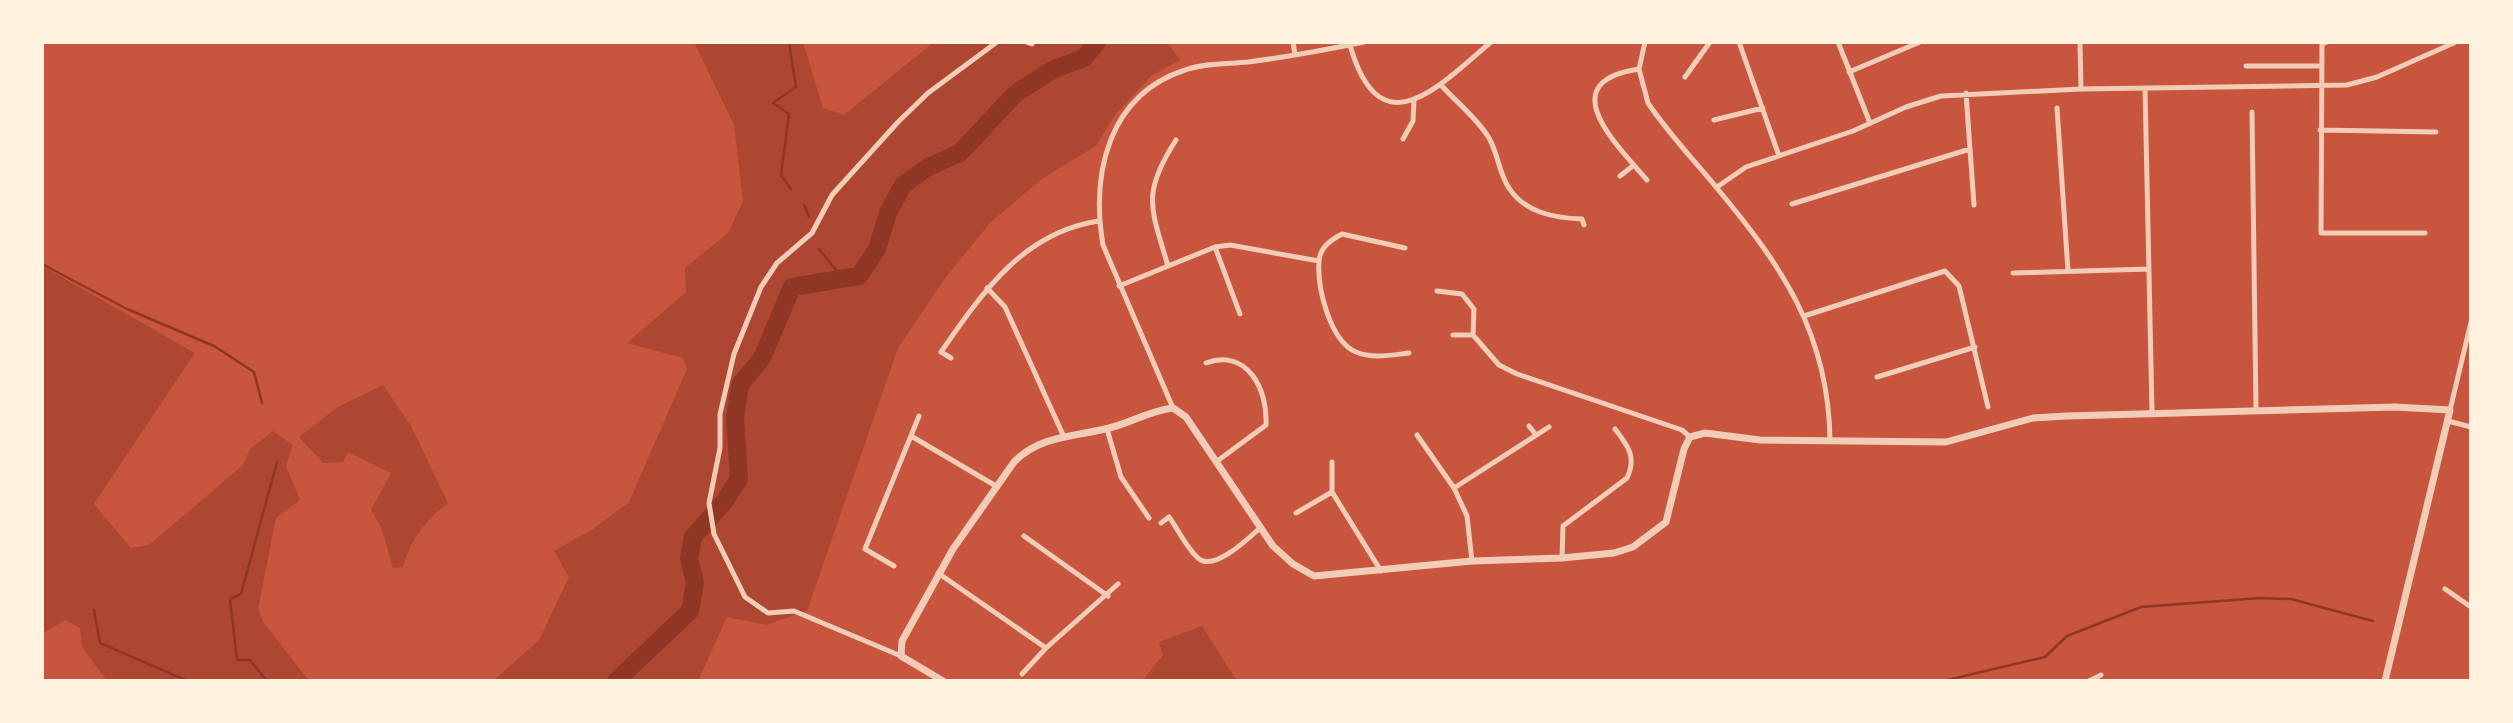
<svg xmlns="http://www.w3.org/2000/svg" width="2513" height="723" viewBox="0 0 2513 723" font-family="'Alegreya Sans',sans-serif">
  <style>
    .green { fill: #ae4732 }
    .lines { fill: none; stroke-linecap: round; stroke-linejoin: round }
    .stream { stroke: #8f3625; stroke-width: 2.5 }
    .river { stroke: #8f3625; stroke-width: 18 }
    .minor { stroke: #f1ccb7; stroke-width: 5 }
    .tertiary { stroke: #f1ccb7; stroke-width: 7 }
  </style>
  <rect width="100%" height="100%" fill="#c8553d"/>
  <!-- green -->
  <path class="green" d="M694 42H803L823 108 844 115 934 42H1167L1180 60 1151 76 1115 115 1096 146 1043 178 990 223 946 277 898 348 807 611 766 625 727 617 698 681H493L539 640 569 577 554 551 593 529 629 502 687 369 683 358 627 343 686 292 685 268 728 233 743 201 734 125Z
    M42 266 195 353 94 504 131 548 149 545 243 465 250 449 273 431 293 445 286 466 300 500 276 518 258 609 264 623 309 681H107L82 647 80 628 66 620 42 634Z
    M383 385 411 426 448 503C425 521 411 539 403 567L393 568 381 527 371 510 391 473 348 452 343 462 323 463 299 437 338 407Z
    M1202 626 1237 681H1142L1163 655 1159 642Z"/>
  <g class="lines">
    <!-- stream -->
    <path class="stream" d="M789 42 796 87 773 103 789 114 781 175 791 189
      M804 205 809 217
      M819 249 844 280
      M42 264 127 309 214 346 254 372 262 403
      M94 610 100 643 188 681
      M267 681 250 660H237L230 599 241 594 277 462
      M1943 681 2045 657 2067 636 2141 607 2260 598 2291 599 2373 621"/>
    <!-- river -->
    <path class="river" d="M616 681 690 611 695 583 689 558 693 537 724 502 739 479 735 418 740 385 762 358 792 287 859 276 877 249 888 213 903 185 928 167 960 153 1015 94 1052 70 1084 58 1097 42"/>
    <!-- minor -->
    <path class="minor" d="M1026 42 1032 44
      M1293 42 1295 55
      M1645 42 1639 69 1648 103C1668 133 1693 159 1716 187 1782 266 1829 334 1830 441
      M1739 42 1779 156
      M1838 42 1870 123
      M2080 42 2081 89
      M2327 42 2322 44 2321 233H2425
      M1350 45C1380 151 1439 86 1491 42
      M2246 66H2321
      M1639 69C1552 82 1615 143 1647 180
      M1849 72 1920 42
      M1685 77 1710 42
      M1441 85C1456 102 1477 118 1489 138 1498 153 1499 174 1509 188 1525 213 1555 218 1582 219L1584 225
      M2145 88 2152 412
      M1966 93 1974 205
      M2057 108 2068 271
      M2252 112 2256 410
      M1714 120 1763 108
      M2320 130 2436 132
      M1403 139 1413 121 1414 100
      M1620 176 1634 165
      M1717 187 1746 167 1853 131 1906 107 1941 96 2081 89 2347 85 2377 77 2456 42
      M1792 204 1970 149
      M1215 247 1240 314
      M1405 248 1342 234C1331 240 1320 247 1319 261 1317 288 1330 341 1356 352 1372 359 1392 355 1409 353
      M1168 266C1151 208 1141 194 1176 140
      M2013 273 2149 269
      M1119 286 1215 247 1230 245 1319 261
      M987 288 1005 307 1064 437
      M1437 291 1462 294 1474 309 1473 335 1499 365 1517 374 1682 430 1690 437
      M1804 316 1945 271 1959 286 1988 407
      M1453 335H1473
      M951 358 941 352C982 293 1023 232 1099 221
      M1206 363C1247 348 1268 389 1266 425L1216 462
      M1877 377 1975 347
      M1173 408 1103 245C1091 174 1108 95 1185 70 1204 63 1228 64 1248 62 1287 57 1325 50 1364 42
      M2450 410 2471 322
      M2448 421 2471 427
      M1529 426 1536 435
      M1107 429 1121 477 1149 518
      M1417 435 1454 488 1467 516 1472 561
      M911 436 996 486
      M1332 462V492L1381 571
      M1454 488 1549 427
      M1296 513 1332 492
      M1161 523 1169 517C1178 529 1187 549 1199 559 1215 571 1249 538 1261 527
      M1024 536 1108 596
      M1562 558 1563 526 1627 478C1637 457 1628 446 1615 429
      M894 566 865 549 919 416
      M938 573 1046 648
      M2445 589 2471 607
      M901 656 794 611 768 613 745 597 714 534 709 503 720 448V414L734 354 761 287 777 263 812 233 832 195 898 122 928 93 997 42
      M1022 674 1046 648 1118 584
      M2089 681 2101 675"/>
    <!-- tertiary -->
    <path class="tertiary" d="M943 681 901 656 902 641 953 549 1014 462C1039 436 1072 437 1105 429 1129 424 1148 411 1173 408L1186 417 1273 546 1293 564 1314 576 1472 561 1562 558 1614 553 1633 547 1666 522 1684 449 1690 437 1705 433 1760 440 1946 442 2033 418 2066 416 2395 407 2450 410 2385 681"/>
  </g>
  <!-- border -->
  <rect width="2513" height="723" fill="none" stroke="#fff3e0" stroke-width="88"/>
</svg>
